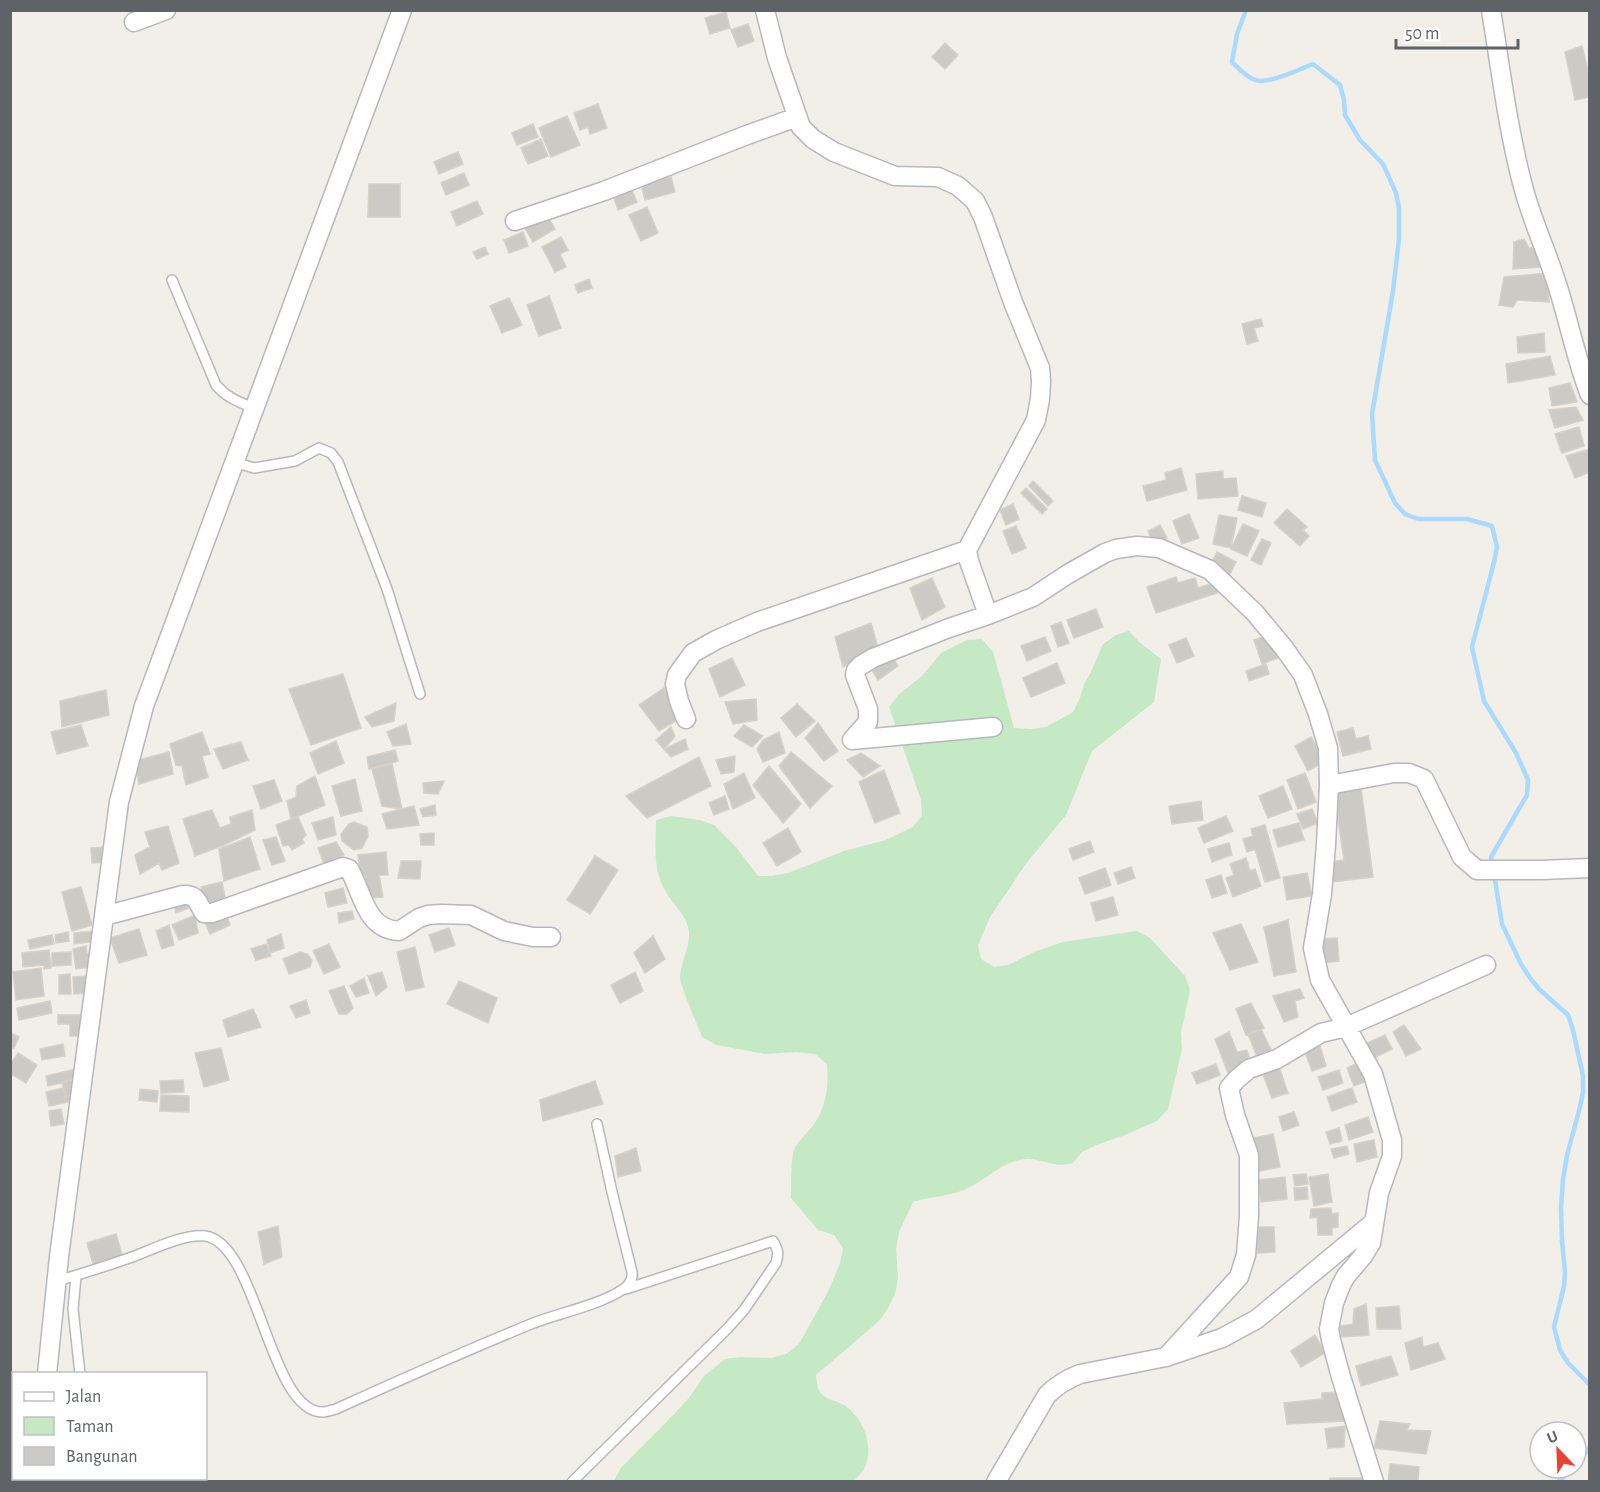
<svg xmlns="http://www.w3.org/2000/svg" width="1600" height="1492" viewBox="0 0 1600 1492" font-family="'Alegreya Sans',sans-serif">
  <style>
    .green { fill: #c5e8c5 }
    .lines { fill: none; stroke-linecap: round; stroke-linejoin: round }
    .stream { stroke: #aadaff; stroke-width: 4.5 }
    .building { fill: #cccac5; stroke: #d6d1c6; stroke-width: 1.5 }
    .lane-casing { stroke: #b5b8bc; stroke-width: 12 }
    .street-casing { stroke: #b5b8bc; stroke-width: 21 }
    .lane { stroke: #fff; stroke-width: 9 }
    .street { stroke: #fff; stroke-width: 18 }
  </style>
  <rect width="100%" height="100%" fill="#f1efe8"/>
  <!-- green -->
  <path class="green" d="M1129 631 1139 642 1161 659 1154 702 1092 751 1066 815 1025 865 990 917 978 945 981 959 994 967 1008 965 1034 952 1063 942 1137 931 1150 938 1185 976 1190 990 1181 1033 1182 1049 1168 1109 1157 1121 1125 1135 1096 1145 1082 1152 1073 1163C1067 1164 1060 1166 1054 1164 1045 1163 1035 1158 1026 1159 1001 1161 986 1181 964 1190 949 1196 929 1197 913 1202L899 1232 896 1249 898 1278 895 1294 888 1308 879 1321 816 1375C817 1380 817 1388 820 1392 827 1401 836 1400 844 1405 864 1419 874 1445 865 1467 863 1472 857 1477 854 1481L613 1482 621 1468 678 1410 688 1399 705 1375 725 1359 740 1357 772 1358 786 1354 799 1344 829 1290 840 1263 843 1248 834 1235 818 1230 791 1198C791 1188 791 1157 794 1150 796 1143 807 1133 812 1127 826 1109 829 1086 827 1064L815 1054 796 1052 765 1054 717 1045 702 1037C698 1026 680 985 680 977 681 962 690 947 689 932 687 915 674 906 666 892 652 869 656 846 656 820L671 816 700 820 714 825 736 847 758 876H772L788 873 844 851 886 840 913 827 922 815 921 800 889 707 899 694 922 676 941 653 967 640 982 639 993 652 1014 728 1031 729 1046 727 1073 712 1080 698 1084 684 1091 672 1103 644 1116 635Z"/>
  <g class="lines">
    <!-- stream -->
    <path class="stream" d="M1246 10 1237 34 1232 62C1239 69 1245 76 1255 80 1267 85 1300 69 1313 64L1340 85 1344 100 1345 115 1360 140 1383 164 1396 193 1399 208V239L1393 291 1372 414 1375 460 1395 503 1405 514 1418 519H1467L1492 526 1497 547 1494 562 1472 647 1484 701 1516 753 1528 780 1527 795 1491 857 1493 866
      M1494 874 1502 924 1521 964 1530 978 1540 990 1568 1015 1573 1030 1583 1076V1092L1580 1107 1567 1155 1563 1179 1561 1208 1562 1241 1565 1272 1564 1286 1554 1327 1560 1350 1568 1363 1590 1385
      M1576 1465 1590 1447
      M1558 1482 1573 1468"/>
  </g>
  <!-- building -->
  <path class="building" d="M726 12 730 28 710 34 705 18Z
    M748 24 754 41 738 47 731 30Z
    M945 43 958 55 945 69 932 57Z
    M1582 46 1590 79V97L1575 100 1565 52Z
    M598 104 607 128 590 134 588 127 580 130 574 113Z
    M567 116 580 145 551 157 539 128Z
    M533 124 538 137 517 145 512 133Z
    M541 139 548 156 528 164 521 148Z
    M458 152 463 164 439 174 434 162Z
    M464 173 469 185 446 195 441 183Z
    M671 177 675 192 645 200 641 184Z
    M369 184H400V217H368Z
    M631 188 637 202 618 210 613 196Z
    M477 201 483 214 457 226 451 212Z
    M647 207 658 233 641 241 629 215Z
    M547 215 555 229 533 242 525 228Z
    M523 232 528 246 509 253 504 240Z
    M561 237 568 250 560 254 566 267 555 272 542 247Z
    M1524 239 1529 248H1537L1541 267 1513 269 1514 242Z
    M485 247 488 254 477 259 473 252Z
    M1547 273 1549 302 1517 300 1513 307 1499 305 1504 277Z
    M589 279 592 288 578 293 575 285Z
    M549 296 561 328 539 336 527 305Z
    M509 298 522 325 502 333 490 306Z
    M1261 319 1263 326 1254 328 1258 341 1247 344 1242 324Z
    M1544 333 1545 352 1518 353 1517 337Z
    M1550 356 1555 375 1508 383 1506 364Z
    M1570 383 1577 402 1552 406 1549 388Z
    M1576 407 1583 420 1555 428 1549 410Z
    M1579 427 1584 446 1562 453 1555 434Z
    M1590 449V472L1575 478 1566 456Z
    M1181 468 1187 490 1147 501 1143 486 1166 480 1165 473Z
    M1223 471V479L1236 478 1238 496 1198 499 1196 474Z
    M1033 481 1053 501 1048 506 1029 486Z
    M1026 488 1047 509 1042 514 1021 493Z
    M1242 496 1266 503 1262 517 1238 510Z
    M1013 504 1019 519 1006 525 1000 510Z
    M1287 509 1307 527 1303 530 1309 536 1300 546 1274 523Z
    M1189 514 1199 538 1182 544 1173 521Z
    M1219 515 1237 518 1231 548 1213 544Z
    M1243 524 1259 531 1247 556 1231 549Z
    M1160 525 1167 538 1154 544 1148 531Z
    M1016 526 1026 548 1012 554 1003 531Z
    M1262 539 1271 543 1261 565 1251 560Z
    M1217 552 1236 562 1229 576 1210 566Z
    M1176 577 1178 583 1195 578 1198 588 1216 582 1220 592 1156 613 1147 587Z
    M932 578 945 607 922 620 910 588Z
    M1096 609 1103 627 1074 638 1067 620Z
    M1061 622 1069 643 1058 647 1051 626Z
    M871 623 878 648 843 667 835 637Z
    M1269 635 1278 658 1262 664 1254 640Z
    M1045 637 1051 651 1027 661 1021 646Z
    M1186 638 1194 656 1177 663 1169 645Z
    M891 655 898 666 878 680 871 669Z
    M732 658 745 685 720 697 709 669Z
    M1057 663 1065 683 1031 697 1023 678Z
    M1266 664 1269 674 1249 681 1246 671Z
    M343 674 361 728 311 745 289 689Z
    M664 688 679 719 659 731 639 705Z
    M106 690 109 715 62 727 60 701Z
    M756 699 757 720 733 724 725 702Z
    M396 703 394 721 372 727 365 717Z
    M797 704 815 721 796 737 781 718Z
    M818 723 838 751 824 761 805 738Z
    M406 724 411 744 393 746 387 732Z
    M81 725 88 746 57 754 51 732Z
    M744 725 763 736 752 747 734 736Z
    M671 727 675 736 664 749 656 740Z
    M1353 728 1356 739 1368 736 1371 749 1343 756 1337 732Z
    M202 732 210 754 202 756 208 777 186 785 182 766 176 765 170 744Z
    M779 732 785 753 763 762 757 749 763 740Z
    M1311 737 1325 761 1308 771 1295 746Z
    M685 739 688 749 671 757 664 749Z
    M336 741 344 763 318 774 310 753Z
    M241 742 248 760 223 769 214 749Z
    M395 750 398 761 369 769 367 757Z
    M169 752 173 774 139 784 135 761Z
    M791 752 832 786 810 808 779 766Z
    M861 753 880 766 863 777 847 760Z
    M735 756 734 772 721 774 716 760Z
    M699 757 711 786 647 818 626 796Z
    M392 764 402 809 382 806 372 769Z
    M769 766 801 804 783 823 753 785Z
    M884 770 900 813 875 823 859 782Z
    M744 773 755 798 733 809 724 784Z
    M1305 773 1316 802 1298 809 1287 780Z
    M315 776 325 805 291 819 287 801 296 797 297 786Z
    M355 779 362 811 341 816 332 786Z
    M274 780 282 801 261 809 253 786Z
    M444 781 438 794 424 793 423 783Z
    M1283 786 1292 809 1268 818 1259 796Z
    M1361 788 1373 877 1332 882 1329 862 1344 860 1334 792Z
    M725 796 729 809 714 815 709 803Z
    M1201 801 1203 820 1172 824 1169 806Z
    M435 805 436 815 423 817 420 809Z
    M414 806 419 825 387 829 382 814Z
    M1312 809 1318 823 1303 829 1297 814Z
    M212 810 220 828 231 824 230 817 252 810 255 830 224 845 195 856 183 819Z
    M1226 816 1233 831 1204 843 1198 828Z
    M298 817 306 835 302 839 304 843 292 850 289 845 283 846 276 825Z
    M333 817 336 835 318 840 312 823Z
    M354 822 367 827 368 836 362 848 354 850 342 841 341 834 349 824Z
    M1299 823 1304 840 1278 847 1273 830Z
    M1265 825 1280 878 1265 882 1255 849 1247 852 1243 839 1253 836 1251 829Z
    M168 826 179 863 162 870 159 863 140 874 135 855 150 847 145 832Z
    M788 828 801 852 777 866 763 843Z
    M434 833V845H421L420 834Z
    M250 837 260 869 224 881 219 849Z
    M276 837 285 861 272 865 263 840Z
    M1090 841 1094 852 1073 860 1069 849Z
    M336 842 344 855 324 864 318 848Z
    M1229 843 1232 855 1212 862 1208 849Z
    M110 847V862L92 863 91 848Z
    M386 852 388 875H379L383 897 367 898 365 875 360 874 358 855Z
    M595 856 618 870 590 914 567 900Z
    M1246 858 1250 871 1255 869 1261 886 1233 897 1226 878 1234 875 1230 864Z
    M401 861H421L420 879 398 878Z
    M1131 867 1135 878 1118 884 1114 873Z
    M1105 868 1111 885 1085 894 1079 878Z
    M1307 873 1312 896 1287 900 1283 877Z
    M1221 875 1227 893 1212 898 1206 880Z
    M222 882 226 902 206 905 201 887Z
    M81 887 92 925 72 931 62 892Z
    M343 888 347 903 328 907 325 893Z
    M1113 897 1118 915 1096 921 1091 903Z
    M188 899 194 906 176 913 174 902Z
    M352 911 354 919 339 923 338 913Z
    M226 913 230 925 210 934 204 920Z
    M195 915 198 933 179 940 172 925Z
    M1288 920 1296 972 1274 976 1264 927Z
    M1241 924 1258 962 1230 970 1213 933Z
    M169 925 174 945 162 949 156 931Z
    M449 928 455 945 435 952 429 935Z
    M139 929 147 955 119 963 110 938Z
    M96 931 97 941 74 944V933Z
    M68 932 69 941 56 943 55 935Z
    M281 934 284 948 270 953 267 940Z
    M52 935 54 944 30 949 28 940Z
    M653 936 665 959 645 973 634 953Z
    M1337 938 1339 961 1323 963 1321 939Z
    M266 944 271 956 256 960 251 949Z
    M329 944 340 967 324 974 313 951Z
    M86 946 87 954 94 953 95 960 88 961 89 967 76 969 73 949Z
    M415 947 424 987 406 991 397 952Z
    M49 950 51 968 44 969V965L23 967 22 953Z
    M71 952V965L52 966V953Z
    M300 952 307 954 312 960 310 967 289 974 283 959Z
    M41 968 44 996 16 1000 13 972Z
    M382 972 387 987 376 996 368 976Z
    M635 972 643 991 620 1003 611 985Z
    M70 974 71 994H59V975Z
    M88 976V993L74 994 73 977Z
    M364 978 369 993 356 997 350 986Z
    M459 981 497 998 488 1023 447 1004Z
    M344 986 353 1008 347 1014H339L329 991Z
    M1300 989 1304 998 1295 1001 1298 1017 1284 1022 1273 996Z
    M306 1000 310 1013 296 1018 290 1006Z
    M50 1001 52 1013 19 1020 17 1008Z
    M1251 1003 1264 1028 1246 1035 1236 1009Z
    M253 1009 261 1027 228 1037 223 1020Z
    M58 1015H84L83 1036H70V1024H58Z
    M1404 1025 1421 1049 1406 1056 1393 1032Z
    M1261 1029 1271 1050 1257 1057 1248 1034Z
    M1229 1032 1237 1052 1247 1050 1251 1064 1228 1073 1215 1039Z
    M10 1033 19 1037 14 1048 10 1047Z
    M1385 1035 1392 1049 1372 1059 1365 1044Z
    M1319 1043 1326 1066 1312 1071 1304 1049Z
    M63 1044 65 1056 42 1060 40 1049Z
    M221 1048 229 1080 204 1087 195 1053Z
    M18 1053 37 1065 26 1083 10 1073V1065Z
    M1360 1062 1367 1081 1354 1086 1347 1068Z
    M1216 1064 1220 1075 1197 1084 1192 1073Z
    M1279 1067 1288 1093 1272 1098 1262 1072Z
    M76 1069 78 1079 48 1086 46 1076Z
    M1339 1070 1343 1083 1323 1090 1318 1077Z
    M75 1079 78 1094 65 1097 62 1082Z
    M183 1080 184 1092 161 1093 160 1081Z
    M595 1081 603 1104 543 1121 540 1100Z
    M63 1088 65 1097 72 1095 73 1101 49 1106 46 1092Z
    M1352 1088 1357 1102 1332 1111 1327 1097Z
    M140 1089 158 1091 157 1102 139 1100Z
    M161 1095 189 1096V1112L160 1111Z
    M61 1109 64 1124 51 1126 49 1111Z
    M1294 1112 1299 1125 1283 1131 1279 1117Z
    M1368 1117 1373 1132 1349 1140 1345 1125Z
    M1339 1128 1342 1141 1330 1144 1326 1132Z
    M1273 1134 1280 1167 1259 1171 1253 1138Z
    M1374 1140 1377 1157 1357 1162 1354 1144Z
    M1347 1146 1349 1154 1334 1158 1331 1149Z
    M636 1148 641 1171 618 1177 615 1156Z
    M1306 1174 1308 1184 1295 1186 1293 1175Z
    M1328 1174 1332 1202 1314 1206 1309 1177Z
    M1285 1177 1287 1199 1261 1202 1258 1180Z
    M1307 1187 1308 1199 1295 1200 1294 1188Z
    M1331 1208 1332 1214 1338 1213V1227L1332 1228V1235H1318L1317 1217 1310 1218 1311 1209Z
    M278 1226 282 1257 264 1264 258 1232Z
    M1256 1227H1274L1275 1252 1257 1253Z
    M116 1234 123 1258 94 1267 87 1243Z
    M1366 1304 1369 1335 1342 1337 1340 1326 1353 1324 1354 1309Z
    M1399 1306 1401 1329H1377L1376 1308Z
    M1315 1335 1325 1353 1301 1367 1291 1351Z
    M1422 1337 1423 1347 1438 1343 1445 1359 1411 1370 1405 1343Z
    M1391 1356 1398 1375 1361 1386 1356 1366Z
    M1340 1392 1345 1421 1287 1424 1284 1403 1322 1399V1393Z
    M1380 1421 1410 1424 1407 1430 1431 1431 1426 1454 1374 1448Z
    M1345 1426 1344 1447 1328 1448 1325 1429Z
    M1390 1464 1419 1467 1418 1482H1388Z
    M1330 1478H1365L1364 1482H1329Z"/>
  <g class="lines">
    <!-- lane casing -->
    <g class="lane-casing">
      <path id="lane" d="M172 280 216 385C227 398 239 402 254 408
        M234 462 254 468 295 461 319 448 331 453 338 462 387 589 420 694
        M76 1276 73 1309 80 1374
        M56 1281C83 1274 109 1265 135 1256 155 1248 184 1234 205 1236 258 1243 269 1413 323 1412 327 1412 332 1410 336 1409 400 1380 465 1351 531 1324 558 1313 597 1306 622 1290 629 1286 633 1280 632 1272L612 1192 597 1124
        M572 1482 728 1328 744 1310 776 1263C779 1254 778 1249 773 1241L626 1289"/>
    </g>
    <!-- street casing -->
    <g class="street-casing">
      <path id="street" d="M765 10 777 58 801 127 813 139 834 152 895 176 938 177 958 186 975 201 983 217 1013 302 1040 368 1041 381 1040 399 1036 420 967 550 969 561 988 615 1033 597 1068 574 1105 553 1116 549 1137 546 1159 548 1210 570 1255 613 1284 648 1303 675 1318 714 1328 748 1329 785 1326 844 1322 894 1313 948 1320 980 1373 1074 1392 1140V1156L1379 1193 1371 1243 1363 1256 1346 1276 1341 1285 1334 1303 1329 1329 1331 1340 1341 1377 1374 1482
        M1491 10C1501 71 1508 131 1524 190 1534 226 1550 259 1560 294 1570 327 1577 362 1590 395
        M134 22 166 10
        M515 221 604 191 747 135 797 117
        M988 615 949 628 873 658 860 666 856 670 855 675 868 709V722L852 740 993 727
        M686 719 679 701 675 684 677 675 693 653 716 640 757 622 967 550
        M1329 785 1394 773H1409L1424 779 1462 857 1477 870H1541L1590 868
        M104 916 183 895C197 894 197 902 204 913H212L343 867 349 869C363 893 365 929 399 931L419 918 428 915 441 914 471 915 504 931 533 937H551
        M1166 1357 1239 1277 1246 1255 1249 1216V1155L1235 1115 1229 1088 1237 1079 1249 1069 1277 1059 1321 1033 1346 1027 1486 965
        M47 1374 59 1257 119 802 144 706 402 10
        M34 1482 35 1478
        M996 1482 1047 1395C1057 1385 1067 1379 1080 1374L1166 1357 1222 1338 1257 1319 1374 1222"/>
    </g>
    <!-- lane -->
    <use href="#lane" class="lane"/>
    <!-- street -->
    <use href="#street" class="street"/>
  </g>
  <!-- border -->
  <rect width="1600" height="1492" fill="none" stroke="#5f6368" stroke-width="24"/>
  <!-- legend -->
  <rect x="12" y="1372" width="195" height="108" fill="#ffffff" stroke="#bfc1c3" stroke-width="1.5"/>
  <rect x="24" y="1392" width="30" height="9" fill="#ffffff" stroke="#bfc1c3" stroke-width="1.5"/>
  <text x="66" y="1402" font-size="18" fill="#5f6368">Jalan</text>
  <rect x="24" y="1417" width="30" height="18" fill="#c5e8c5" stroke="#bfc1c3" stroke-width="1.5"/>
  <text x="66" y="1432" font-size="18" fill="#5f6368">Taman</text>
  <rect x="24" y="1447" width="30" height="18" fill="#cccac5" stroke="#bfc1c3" stroke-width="1.5"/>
  <text x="66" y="1462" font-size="18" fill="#5f6368">Bangunan</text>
  <!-- north arrow -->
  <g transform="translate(1558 1450) rotate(337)"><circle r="28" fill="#ffffff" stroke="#bfc1c3" stroke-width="1.5"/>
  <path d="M0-4.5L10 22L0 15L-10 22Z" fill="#ea4335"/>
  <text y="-9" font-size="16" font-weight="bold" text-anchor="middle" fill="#5f6368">U</text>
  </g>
  <!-- scale -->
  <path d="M1396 39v9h122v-9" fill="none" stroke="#5f6368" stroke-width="3"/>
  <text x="1405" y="39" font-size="18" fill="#5f6368" stroke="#ffffff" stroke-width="4.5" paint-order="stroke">50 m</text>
</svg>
